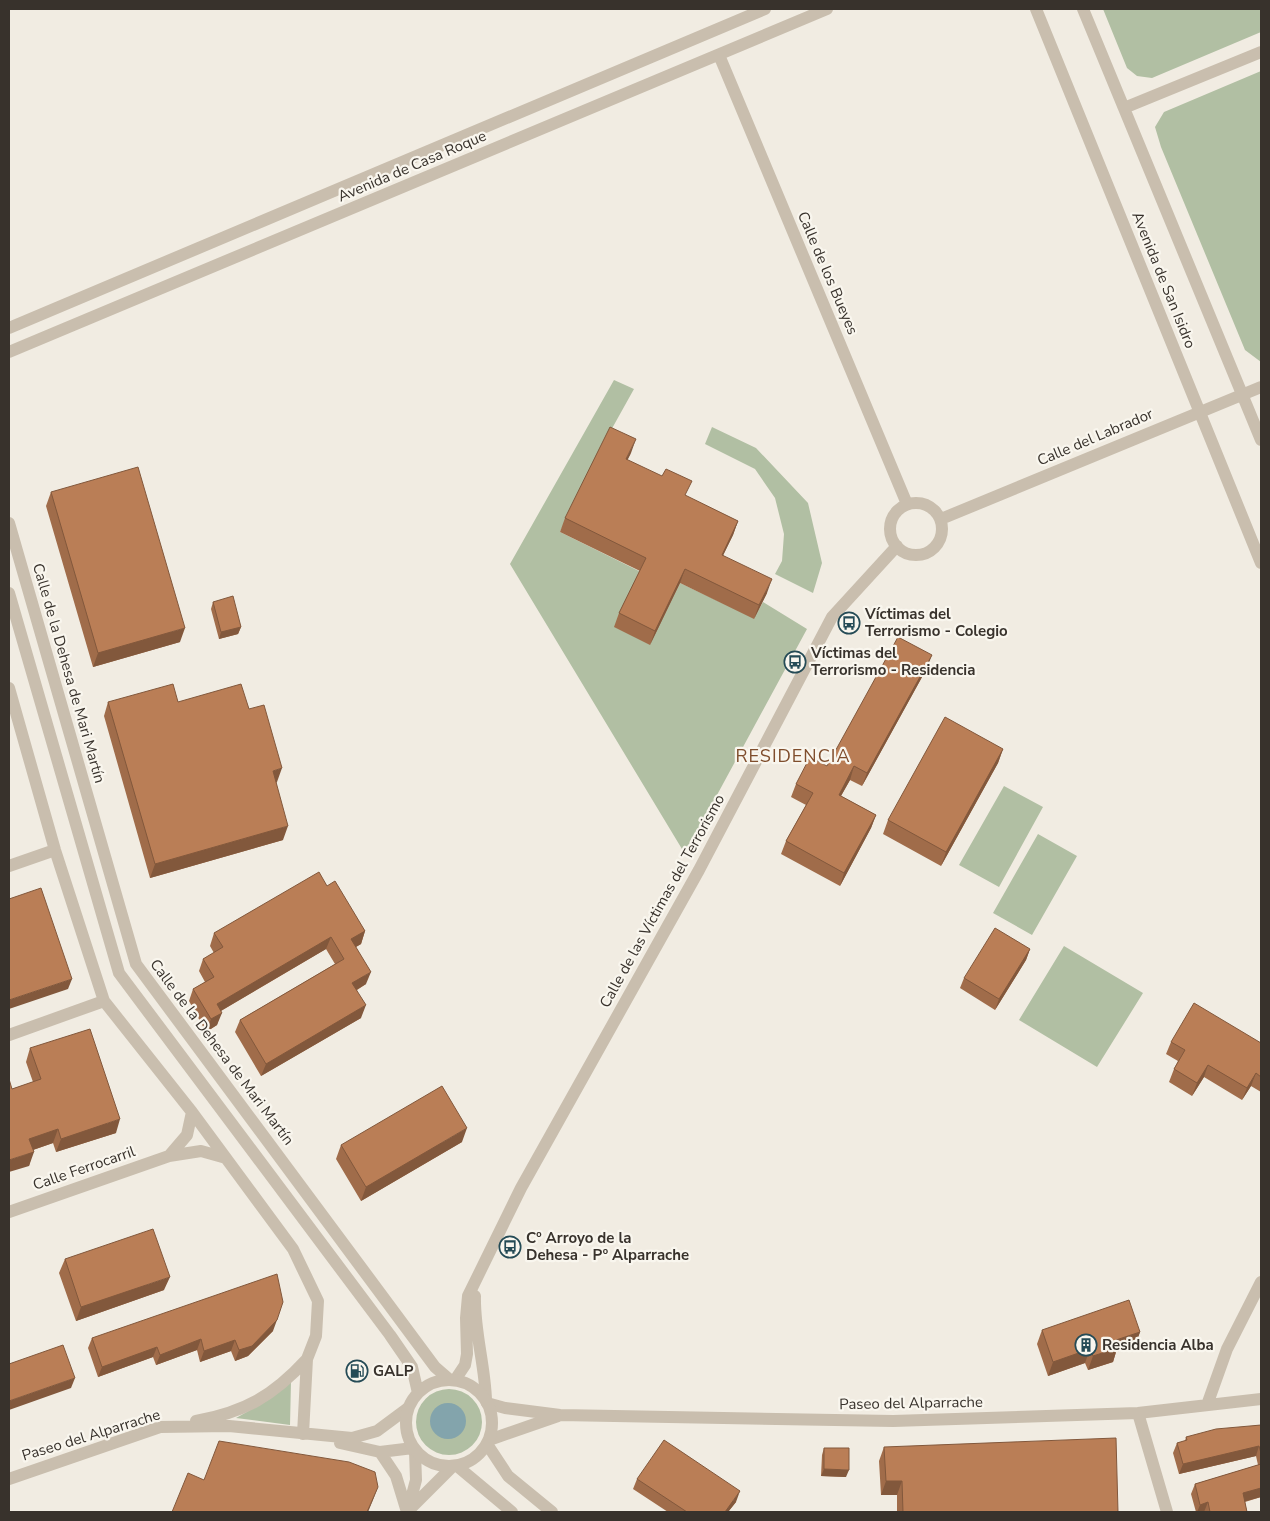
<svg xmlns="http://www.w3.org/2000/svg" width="1270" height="1521" viewBox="0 0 1270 1521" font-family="'Nunito Sans',sans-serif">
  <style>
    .green { fill: #b1bfa3 }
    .water { fill: #83a4ac }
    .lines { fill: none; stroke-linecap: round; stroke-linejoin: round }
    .minor { stroke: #c9beae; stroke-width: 12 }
    .tertiary { stroke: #c9beae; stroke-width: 12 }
    .wall { fill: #a06c4a }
    .shaded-wall { fill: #82583c }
    .building { fill: #ba7e56; stroke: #82583c }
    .labels { text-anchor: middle; stroke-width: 4.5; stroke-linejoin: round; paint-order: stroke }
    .street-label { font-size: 15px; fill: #38322c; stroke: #f9f6ee }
    .poi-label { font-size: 15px; font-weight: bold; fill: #38322c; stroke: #f9f6ee; text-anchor: start }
    .quarter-label { font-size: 18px; letter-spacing: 1px; fill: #7f4d2c; stroke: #f9f6ee }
  </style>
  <rect width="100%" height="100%" fill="#f1ece2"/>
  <!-- green -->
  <path class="green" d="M1103 9H1261V32L1152 78 1137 76 1127 68Z
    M1261 71V362L1245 350 1161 147 1155 127 1164 112Z
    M614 380 634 389 605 441 560 532 641 572 650 644 680 583 754 618 763 602 807 629 685 854 510 564Z
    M712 427 756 448 808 503 822 563 813 593 775 574 782 561 784 534 775 498 755 469 705 444Z
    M1004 786 1043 807 999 887 959 865Z
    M1038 834 1077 856 1032 935 993 913Z
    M1064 946 1143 993 1097 1067 1019 1020Z
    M291 1381 290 1425 236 1418 268 1400Z
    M416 1422a33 33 0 1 1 66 0a33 33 0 1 1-66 0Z"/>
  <!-- water -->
  <path class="water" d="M430 1421a18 18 0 1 1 36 0a18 18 0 1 1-36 0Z"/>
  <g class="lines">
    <!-- minor -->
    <path class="minor" d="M1036 9 1261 563
      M1083 9 1261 440
      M719 55 907 504
      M1124 108 1261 52
      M9 328 765 9
      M9 352 827 9
      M890 529a26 26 0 1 1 52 0a26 26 0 1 1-52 0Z
      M941 519 1261 387
      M9 688 55 850 104 1001 192 1112 293 1249 318 1301 316 1336 307 1359 303 1434
      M9 866 55 850
      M9 1035 104 1001
      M169 1156 187 1135 192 1112
      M9 1212 169 1156 201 1151 226 1158
      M475 1296C474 1331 485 1365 486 1400
      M455 1380 465 1365 467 1354 466 1318 468 1296 521 1188 699 870 832 617 897 546
      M487 1403 505 1408 560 1415 893 1421 1138 1413 1261 1399
      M1207 1405 1227 1349 1261 1282
      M1138 1413 1167 1512
      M196 1421C245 1412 273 1396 307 1359
      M489 1440 558 1416
      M340 1443 380 1452 413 1448
      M380 1452 396 1476 407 1512
      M9 1479 160 1427 229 1426 352 1438 377 1431 408 1408
      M408 1510 416 1480 415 1451
      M407 1512 452 1467"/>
    <!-- tertiary -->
    <path class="tertiary" d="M9 523 136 964 435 1367 450 1380
      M9 593 119 973 390 1335 412 1367 418 1393
      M406 1423a43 43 0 1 1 86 0a43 43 0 1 1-86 0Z
      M487 1444 508 1476 552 1512
      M457 1466 512 1512"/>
  </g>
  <!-- wall -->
  <path class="wall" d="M631 453 627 460 686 496 738 521 733 535 723 555 767 593 754 619 680 583 650 645 614 627 619 613 640 571 560 532 565 518Z
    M51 492 180 642 93 667 46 506Z
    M213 602 241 627 238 634 219 639 211 609Z
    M927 668 862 786 850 780 841 796 876 815 871 828 840 886 781 854 786 841 806 805 791 797 796 784 827 766Z
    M108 702H178L249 709 277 782 276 783 283 840 150 878 104 716Z
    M1003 749 998 763 941 866 883 834 888 820Z
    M327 886 365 931 361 944 356 947 366 984 357 990 361 1018 261 1076 235 1032 240 1020 335 964 326 949 221 1011 217 1025 206 1032 189 1001 193 989 205 982 199 971 203 959 214 953 210 946 214 933Z
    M1030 949 1026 960 995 1010 960 988 964 978Z
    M1171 1042 1261 1043V1092L1251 1086 1242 1100 1204 1077 1192 1096 1169 1082 1174 1069 1178 1061 1166 1054Z
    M30 1048 116 1133 56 1152 53 1143 33 1150 29 1166 12 1089 33 1082 26 1062Z
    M462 1142 361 1201 336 1159 341 1145Z
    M65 1259 164 1290 76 1321 59 1273Z
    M1042 1330 1140 1332 1135 1346 1116 1352 1113 1362 1088 1370 1085 1363 1048 1376 1037 1344Z
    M273 1331 248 1356 235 1361 231 1351 200 1362 197 1350 156 1365 153 1357 98 1377 88 1348 92 1338Z
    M1261 1425V1497L1245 1502 1247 1512H1196L1191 1494 1195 1484 1258 1465 1256 1456 1179 1474 1173 1453 1177 1443 1185 1441 1186 1437Z
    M884 1447 1118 1512H897V1495H881L879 1461Z
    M824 1448 846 1477 821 1476 822 1455Z
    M637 1479 736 1502 728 1512H668L633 1489Z"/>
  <!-- shaded-wall -->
  <path class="shaded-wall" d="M636 439 631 453 621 473 626 459Z
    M738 521 733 535 717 568 722 555Z
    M685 569 680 583 650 645 655 631Z
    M772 579 767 593 754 619 759 605Z
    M241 627 238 634 219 639 221 632Z
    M185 628 180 642 93 667 98 653Z
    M932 655 927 668 862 786 867 773Z
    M1003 749 998 763 941 866 946 852Z
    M854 766 850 780 834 808 839 795Z
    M282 768 277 782 268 785 273 771Z
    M876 815 871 828 840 886 844 873Z
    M288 826 283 840 150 878 155 864Z
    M365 931 361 944 347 952 351 939Z
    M331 937 326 949 212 1016 217 1004Z
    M1030 949 1026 960 995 1010 999 999Z
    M371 972 366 984 348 995 352 983Z
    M72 979 68 989 9 1009V1000Z
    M366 1005 361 1018 261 1076 266 1064Z
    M222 1013 217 1025 206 1032 211 1019Z
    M1208 1065 1204 1077 1192 1096 1197 1083Z
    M1256 1073 1251 1086 1242 1100 1247 1088Z
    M120 1119 116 1133 56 1152 61 1139Z
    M467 1128 462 1142 361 1201 366 1187Z
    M58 1129 53 1143 24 1153 29 1139Z
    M34 1152 29 1166 9 1172V1160Z
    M170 1277 164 1290 76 1321 81 1307Z
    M277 1320 273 1331 248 1356 235 1361 239 1350Z
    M1140 1332 1135 1346 1116 1352 1113 1362 1088 1370 1093 1356 1116 1340Z
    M201 1339 197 1350 156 1365 160 1355Z
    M235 1340 231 1351 200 1362 204 1351Z
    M157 1347 153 1357 98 1377 102 1367Z
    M1090 1349 1085 1363 1048 1376 1053 1362Z
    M75 1378 71 1388 9 1410V1401Z
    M1259 1446 1256 1456 1179 1474 1183 1464Z
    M824 1469 849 1470 846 1477 821 1476Z
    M886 1481H902L897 1495H881Z
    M378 1487 373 1500 368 1512H367Z
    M1261 1488V1497L1239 1503 1243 1493Z
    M740 1491 736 1502 728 1512H725Z
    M1208 1502 1204 1512H1197L1200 1505Z"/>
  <!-- building -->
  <path class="building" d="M610 427 636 439 626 459 662 476 666 469 692 481 685 495 738 521 722 555 772 579 759 605 685 569 655 631 619 613 646 558 565 518Z
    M138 467 185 628 98 653 51 492Z
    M233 596 241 627 221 632 213 602Z
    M898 637 932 655 867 773 854 766 839 795 876 815 844 873 786 841 813 793 796 784 810 757 827 766Z
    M173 684 178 702 241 684 249 709 264 705 282 768 273 771 288 826 155 864 108 702Z
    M945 717 1003 749 946 852 888 820Z
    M319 872 327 886 335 881 365 931 351 939 371 972 352 983 366 1005 266 1064 240 1020 344 959 331 937 217 1004 222 1013 211 1019 193 989 214 977 203 959 223 947 214 933Z
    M41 888 72 979 9 1000V899Z
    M995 928 1030 949 999 999 964 978Z
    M1194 1003 1261 1043V1077L1256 1073 1247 1088 1208 1065 1197 1083 1174 1069 1185 1050 1171 1042Z
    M90 1029 120 1119 61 1139 58 1129 29 1139 34 1152 9 1160V1079L12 1089 41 1079 30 1048Z
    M442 1086 467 1128 366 1187 341 1145Z
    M153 1229 170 1277 81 1307 65 1259Z
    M277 1274 283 1302 277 1320 252 1346 239 1350 235 1340 204 1351 201 1339 160 1355 157 1347 102 1367 92 1338Z
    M1129 1300 1140 1332 1116 1340 1118 1348 1093 1356 1090 1349 1053 1362 1042 1330Z
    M63 1345 75 1378 9 1401V1364Z
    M1261 1425V1453L1259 1446 1183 1464 1177 1443 1187 1440 1186 1437 1216 1429Z
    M1116 1438 1118 1512H903L902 1481H886L884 1447Z
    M664 1440 740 1491 725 1512H687L637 1479Z
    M219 1441 349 1462 375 1472 378 1487 367 1512H172L188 1473 204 1480Z
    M824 1448H849V1470L824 1469Z
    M1261 1464V1488L1243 1493 1247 1512H1210L1208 1502 1200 1505 1195 1484Z"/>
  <!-- icons -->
  <defs>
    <g id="bus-ring" transform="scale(1.125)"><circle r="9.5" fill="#f9f6ee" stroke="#254b56" stroke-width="1.5"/><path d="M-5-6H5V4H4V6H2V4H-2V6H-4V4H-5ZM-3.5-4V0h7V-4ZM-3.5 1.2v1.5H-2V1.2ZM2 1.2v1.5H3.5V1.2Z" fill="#254b56"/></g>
    <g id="building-ring" transform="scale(1.125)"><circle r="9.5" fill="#f9f6ee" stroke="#254b56" stroke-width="1.5"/><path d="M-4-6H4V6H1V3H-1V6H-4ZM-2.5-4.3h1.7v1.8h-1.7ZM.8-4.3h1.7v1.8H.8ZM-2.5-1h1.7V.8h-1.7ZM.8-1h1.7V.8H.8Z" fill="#254b56"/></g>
    <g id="fuel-ring" transform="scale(1.125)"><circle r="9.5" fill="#f9f6ee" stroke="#254b56" stroke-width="1.5"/><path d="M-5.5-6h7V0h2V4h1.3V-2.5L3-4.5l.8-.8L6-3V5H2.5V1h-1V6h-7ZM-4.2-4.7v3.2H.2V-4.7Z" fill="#254b56"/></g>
  </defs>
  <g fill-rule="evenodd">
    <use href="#bus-ring" x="849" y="623"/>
    <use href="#bus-ring" x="795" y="662"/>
    <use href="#bus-ring" x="510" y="1247"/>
    <use href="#building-ring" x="1086" y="1345"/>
    <use href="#fuel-ring" x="357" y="1371"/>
  </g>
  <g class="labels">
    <!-- street labels -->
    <g class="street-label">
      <text transform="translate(412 166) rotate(-23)" y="5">Avenida de Casa Roque</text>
      <text transform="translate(828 273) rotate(67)" y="5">Calle de los Bueyes</text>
      <text transform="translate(1164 280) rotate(68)" y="5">Avenida de San Isidro</text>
      <text transform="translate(1095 437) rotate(-23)" y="5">Calle del Labrador</text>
      <text transform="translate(69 673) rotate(74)" y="5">Calle de la Dehesa de Mari Martín</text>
      <text transform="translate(662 901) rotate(-61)" y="5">Calle de las Víctimas del Terrorismo</text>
      <text transform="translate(222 1052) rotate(53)" y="5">Calle de la Dehesa de Mari Martín</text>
      <text transform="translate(84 1168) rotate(-19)" y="5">Calle Ferrocarril</text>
      <text transform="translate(911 1403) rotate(-1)" y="5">Paseo del Alparrache</text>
      <text transform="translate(91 1435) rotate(-17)" y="5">Paseo del Alparrache</text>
    </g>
    <!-- poi labels -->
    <g class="poi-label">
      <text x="865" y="619">Víctimas del<tspan x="865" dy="17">Terrorismo - Colegio</tspan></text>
      <text x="811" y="658">Víctimas del<tspan x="811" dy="17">Terrorismo - Residencia</tspan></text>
      <text x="526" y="1243">Cº Arroyo de la<tspan x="526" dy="17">Dehesa - Pº Alparrache</tspan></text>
      <text x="1102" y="1350">Residencia Alba</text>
      <text x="373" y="1376">GALP</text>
    </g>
    <!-- quarter labels -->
    <g class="quarter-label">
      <text x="793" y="762">RESIDENCIA</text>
    </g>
  </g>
  <!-- border -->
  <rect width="1270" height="1521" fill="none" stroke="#38322c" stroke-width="20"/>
</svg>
